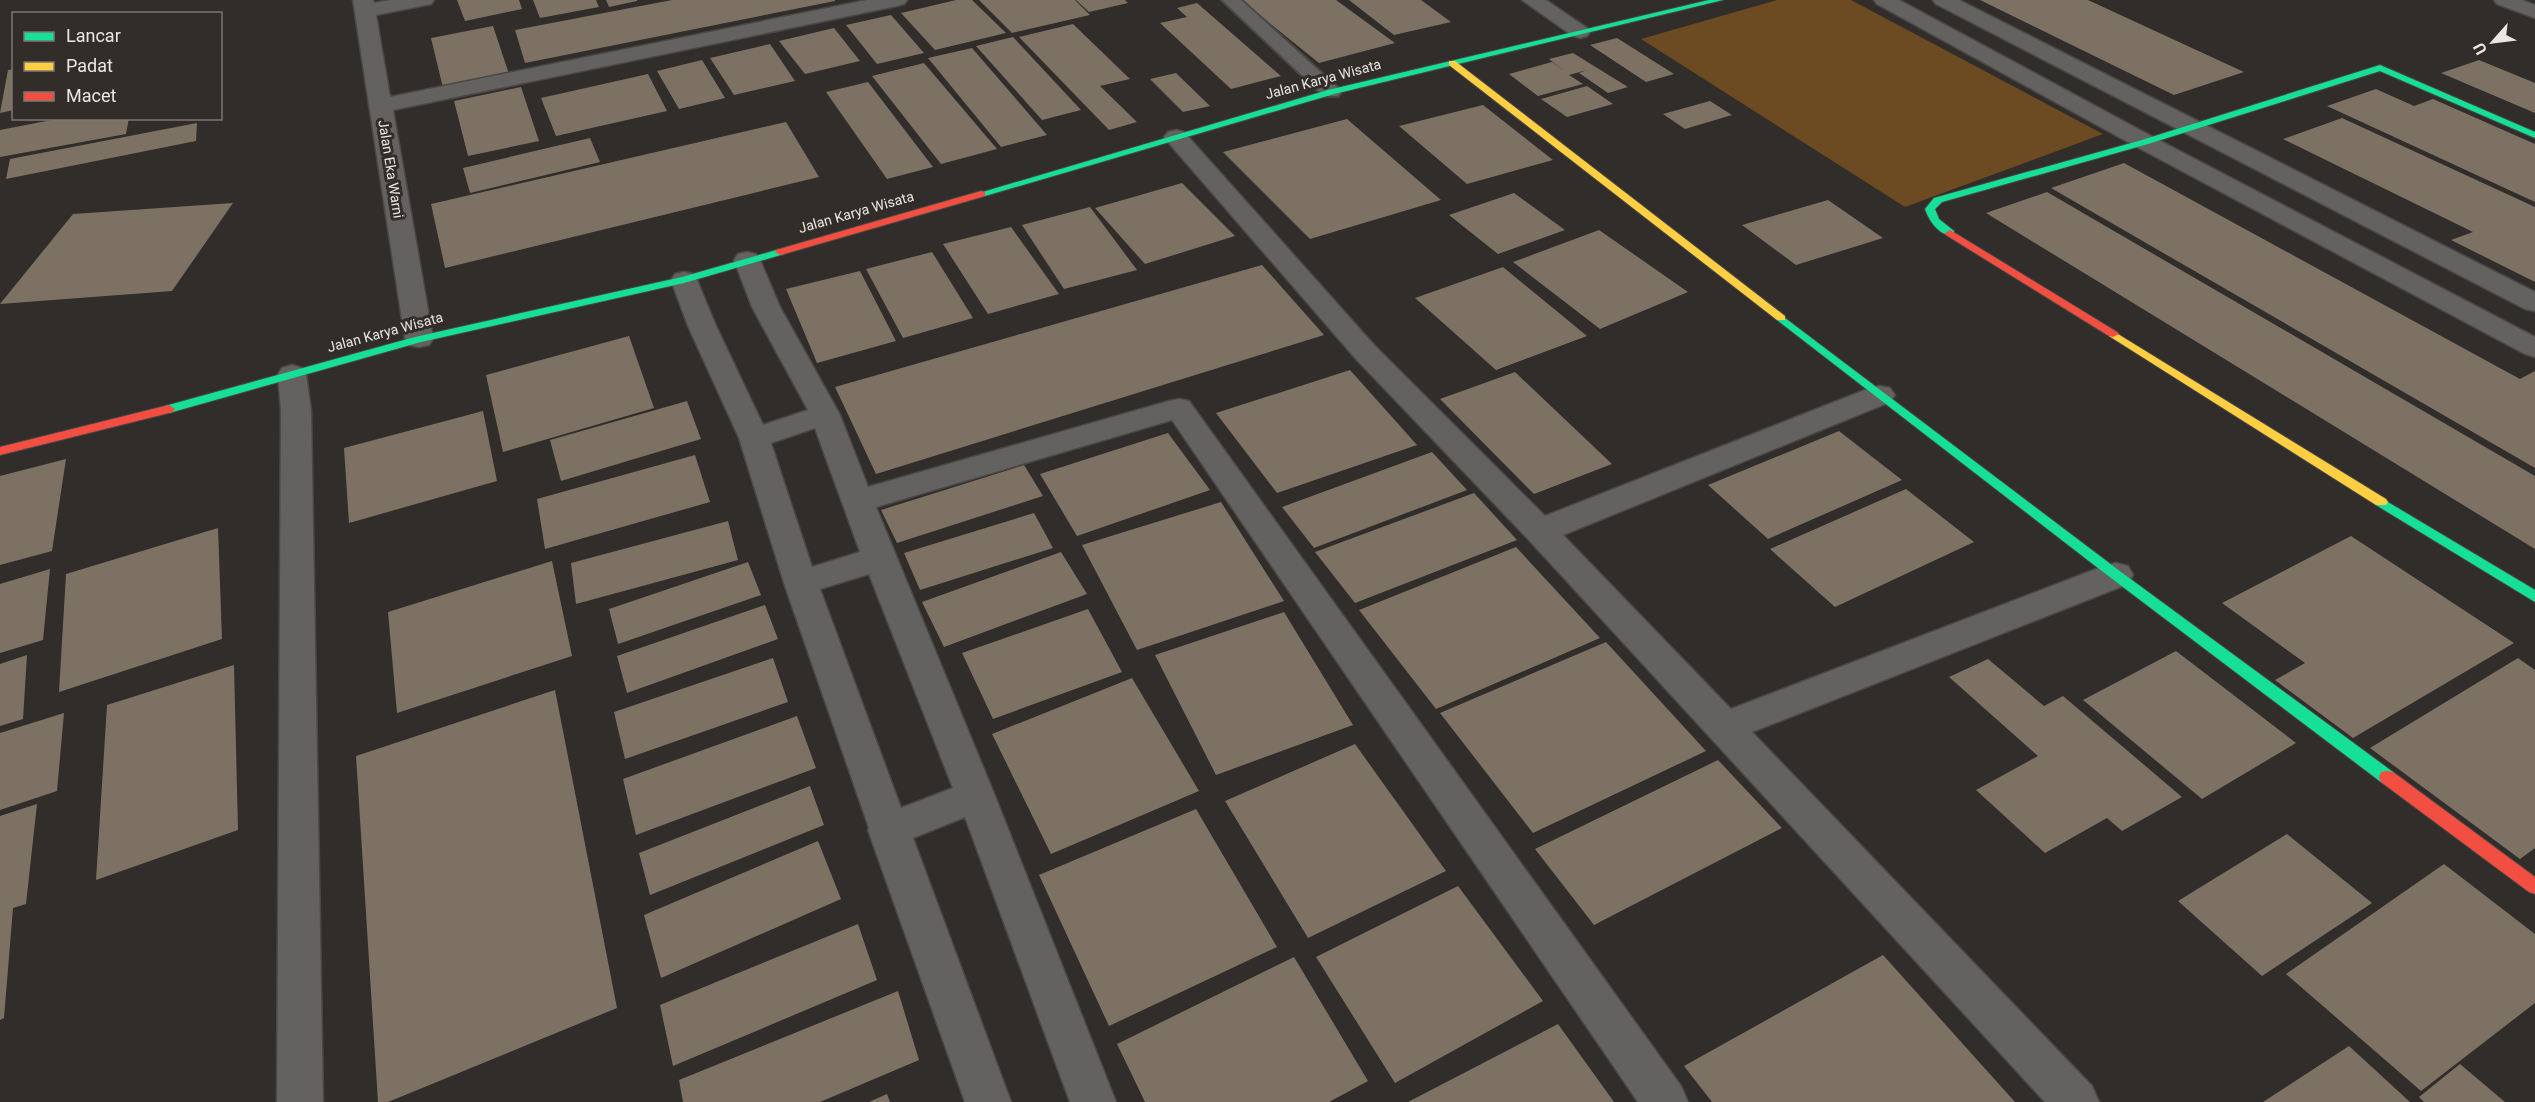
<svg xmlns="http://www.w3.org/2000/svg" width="2535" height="1102" viewBox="0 0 2535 1102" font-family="Roboto,sans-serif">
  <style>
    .green { fill: #6c4a22 }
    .building { fill: #7d7164 }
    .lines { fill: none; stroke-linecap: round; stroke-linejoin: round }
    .lane-casing { stroke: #4a4845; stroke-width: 4 }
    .street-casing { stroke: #4a4845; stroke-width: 3 }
    .fast-casing { stroke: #4a4845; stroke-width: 2 }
    .slow-casing { stroke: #4a4845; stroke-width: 2 }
    .jam-casing { stroke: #4a4845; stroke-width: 2 }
    .lane { fill: #646260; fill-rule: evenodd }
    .street { fill: #646260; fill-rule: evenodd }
    .fast { fill: #16e098; fill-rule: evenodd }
    .slow { fill: #ffcf43; fill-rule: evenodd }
    .jam { fill: #f24e42; fill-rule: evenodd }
    .labels { text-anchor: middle; stroke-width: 6; stroke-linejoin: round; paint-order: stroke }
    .far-street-label { font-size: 14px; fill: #e9e6e3; stroke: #322d28 }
  </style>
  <rect width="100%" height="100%" fill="#302d2a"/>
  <!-- green -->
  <path class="green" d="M1777 0H1851L2103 134 1905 207 1641 39Z"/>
  <!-- building -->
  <path class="building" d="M457 0H519L522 9 465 21Z
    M533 0H596L599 7 540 18Z
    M606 0H637V1L609 7Z
    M672 0H835V1L525 63 515 30Z
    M956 0H972L1006 33 935 50 901 13Z
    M979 0H1075L1090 15 1012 33Z
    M1076 0H1125L1128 3 1089 12Z
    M1241 0H1336L1395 43 1319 63Z
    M1349 0H1421L1451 22 1394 35Z
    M1980 0H2088L2244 72 2174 95Z
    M1197 3 1281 76 1231 89 1160 23 1187 17 1177 8Z
    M891 15 924 53 877 64 846 25Z
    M1073 24 1130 79 1100 86 1137 122 1109 130 1019 37Z
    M493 26 509 74 443 88 431 38Z
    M834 28 860 61 805 74 779 41Z
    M1013 37 1081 110 1042 120 976 46Z
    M1617 38 1674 74 1646 82 1590 45Z
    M770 44 795 81 734 95 710 58Z
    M972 48 1047 135 1001 147 928 58Z
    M1573 53 1628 87 1608 93 1579 73 1587 70 1569 75 1583 84 1538 96 1509 74 1552 62 1564 71 1549 59Z
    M702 60 725 98 679 109 657 71Z
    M2479 60 2535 83V113L2441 73Z
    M924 63 997 149 941 164 872 76Z
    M14 69V110L0 113 8 70Z
    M1176 73 1210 106 1183 112 1150 79Z
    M648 74 667 111 556 136 541 98Z
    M868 82 933 167 887 179 826 92Z
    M1587 86 1613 104 1567 117 1541 99Z
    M521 87 539 141 468 156 454 101Z
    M2376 89 2414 106 2433 99 2535 144V202L2327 106Z
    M1710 101 1732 115 1685 129 1663 114Z
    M1483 105 1553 160 1467 184 1399 126Z
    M62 118H129L126 134 0 157V130Z
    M2342 118 2535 207V282L2451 240 2473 232 2283 139Z
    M1347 119 1441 200 1310 239 1223 152Z
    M786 122 819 177 445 268 431 204Z
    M197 123 196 141 6 179 10 159Z
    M590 138 600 162 470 193 463 168Z
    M2124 163 2520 379 2535 371V468L2051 188Z
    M1182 183 1235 236 1145 264 1095 208Z
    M2047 192 2535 476V549L1986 213Z
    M1514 193 1565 230 1498 254 1449 215Z
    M1828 200 1883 238 1796 265 1742 225Z
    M233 203 172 291 0 304 73 214Z
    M1090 207 1137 270 1064 289 1022 225Z
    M1011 227 1059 294 988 314 943 244Z
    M1599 230 1688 292 1600 329 1513 262Z
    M932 252 973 318 903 338 866 269Z
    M1262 265 1324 335 876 474 835 387Z
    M1503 267 1587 336 1496 370 1415 298Z
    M860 271 896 341 817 363 786 289Z
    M629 336 654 408 503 452 486 375Z
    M1350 370 1417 445 1277 493 1216 413Z
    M1515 372 1612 464 1534 494 1440 399Z
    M687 401 701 439 561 481 550 440Z
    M483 411 497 481 349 523 344 448Z
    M1839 431 1902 480 1768 539 1708 485Z
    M1168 433 1210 490 1077 536 1040 474Z
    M1432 452 1467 490 1314 548 1282 507Z
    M695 455 710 502 545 549 537 499Z
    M66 459 52 551 0 565V476Z
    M1024 465 1043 496 897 543 881 510Z
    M1906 489 1974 542 1835 607 1770 549Z
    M1474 493 1517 540 1355 603 1315 552Z
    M1221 502 1284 601 1137 650 1082 545Z
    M1034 513 1053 548 920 590 904 553Z
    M728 521 738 560 576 604 571 563Z
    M218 528 222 639 59 692 66 574Z
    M2351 536 2514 643 2353 738 2275 680 2305 663 2222 603Z
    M1516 547 1600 638 1436 709 1359 610Z
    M1061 552 1087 594 944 647 922 602Z
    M552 561 572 656 397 713 388 612Z
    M748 562 761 595 618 644 609 609Z
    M50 569 43 640 0 653V584Z
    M765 605 778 639 627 693 617 656Z
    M1088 609 1122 672 993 719 962 653Z
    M1284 612 1353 725 1216 775 1155 655Z
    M1606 642 1706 751 1533 833 1440 713Z
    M2176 651 2296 743 2202 799 2083 700Z
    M27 655 23 719 0 726V664Z
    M773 658 788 702 625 759 614 712Z
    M2518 658 2535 670V848L2520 859 2370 748Z
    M1988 659 2044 706 2063 696 2182 797 2122 831 2107 818 2045 853 1976 790 2038 756 1949 677Z
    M234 665 238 830 96 880 107 705Z
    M1132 678 1199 791 1051 854 992 734Z
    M555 690 617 1008 388 1102H378L356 756Z
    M64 713 57 791 0 810V733Z
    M797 716 816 768 636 835 623 779Z
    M1355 744 1446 871 1308 938 1225 801Z
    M1718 760 1782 828 1594 925 1535 849Z
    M810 786 824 825 650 895 639 853Z
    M37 804 26 904 13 908 4 1018 0 1020V816Z
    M1196 809 1277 947 1109 1026 1039 875Z
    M2287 834 2372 903 2262 976 2178 901Z
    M818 841 841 899 661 978 644 915Z
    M2444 864 2535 934V1003L2421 1091 2286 974Z
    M1458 886 1543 1001 1395 1083 1316 957Z
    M858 924 877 980 673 1066 660 1005Z
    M1883 955 2015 1102H1712L1684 1066Z
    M1294 957 1368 1081 1329 1102H1145L1117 1044Z
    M898 991 919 1060 820 1102H683L679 1080Z
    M1558 1024 1614 1102H1408Z
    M2349 1046 2410 1102H2263Z
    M2460 1064 2505 1102H2424L2419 1097Z
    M887 1094 890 1102H869Z"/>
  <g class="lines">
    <!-- lane casing -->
    <g class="lane-casing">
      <path id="lane" d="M1222 0H1241L1338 88 1341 92 1338 96H1324Z"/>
    </g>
    <!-- street casing -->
    <g class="street-casing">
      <path id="street" d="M353 0H373L374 3 391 0H434L431 4 376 15 390 97 867 0H907L904 4 897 6 393 110 433 339 429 345 419 347 409 345 405 339Z
        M1522 0H1546L1587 28 1590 32 1587 36 1580 38 1573 36Z
        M1874 0H1899L2153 137 2535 337V357L2525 354 2137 147 1877 4Z
        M1933 0H1959L2535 292V311L2525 309 1936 4Z
        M2494 0H2522L2535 5V18L2497 4Z
        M1176 130 1184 132 1375 346 1545 516 1870 388 1880 386 1890 388 1895 395 1890 402 1563 535 1731 709 2104 566 2116 563 2128 566 2133 575 2128 584 1752 732 2092 1086 2099 1102H2045L1528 539 1355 358 1168 142 1164 137 1168 132Z
        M747 252 756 254 760 260 780 307 840 415 868 487 1169 401 1179 399 1189 401 1681 1086 1688 1102H1638L1172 420 876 507 995 796 1116 1102H1070L965 817 913 838 1011 1102H965L868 830 869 828 784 583 739 438 688 326 671 280 675 274 684 272 693 274 697 280 716 326 763 425 808 410 752 307 734 260 738 254ZM815 428 860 552 812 567 771 443ZM869 574 953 788 901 808 820 589Z
        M292 365 302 368 306 374 311 411 323 1102H277L281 411 278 374 282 368Z"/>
    </g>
    <!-- fast casing -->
    <g class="fast-casing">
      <path id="fast" d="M1709 0H1723L1334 94 985 196H977L976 194 1328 90Z
        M2380 65 2535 132V138L2380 71 2148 144 1942 202 1935 209 1939 219 1954 231V235C1940 237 1929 221 1925 209L1934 198 2142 140Z
        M780 249 784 250V254L684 283 421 342 169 413 163 409 165 406 415 337 682 277Z
        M1781 315 2121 572 2393 772 2395 777 2393 782 2387 783 2381 782 2111 578 1777 320V316Z
        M2381 498 2535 590V602L2376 505 2374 502 2376 499Z"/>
    </g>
    <!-- slow casing -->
    <g class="slow-casing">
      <path id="slow" d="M1449 61H1455L1785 316V320H1777L1449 65Z
        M2113 331 2386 499 2388 502 2386 505H2376L2109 336V332Z"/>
    </g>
    <!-- jam casing -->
    <g class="jam-casing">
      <path id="jam" d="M981 191 985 192V196L784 254 780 255 775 252 776 250Z
        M1950 230 2117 332 2119 334 2113 337 2109 336 1946 235 1945 233Z
        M169 405 175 409 173 412 0 455V447Z
        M2387 771 2393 772 2535 877V894L2529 892 2381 782 2379 777 2381 772Z"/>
    </g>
    <!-- lane -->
    <use href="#lane" class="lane"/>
    <!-- street -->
    <use href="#street" class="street"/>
    <!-- fast -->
    <use href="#fast" class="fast"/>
    <!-- slow -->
    <use href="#slow" class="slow"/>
    <!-- jam -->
    <use href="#jam" class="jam"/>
  </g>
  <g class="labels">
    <!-- far-street labels -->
    <g class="far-street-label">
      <text transform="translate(1323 79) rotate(-15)" y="5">Jalan Karya Wisata</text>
      <text transform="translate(391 169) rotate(81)" y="5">Jalan Eka Warni</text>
      <text transform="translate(856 212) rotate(-16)" y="5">Jalan Karya Wisata</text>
      <text transform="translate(385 332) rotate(-15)" y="5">Jalan Karya Wisata</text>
    </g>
  </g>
  <!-- legend -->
  <rect x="12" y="12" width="210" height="108" fill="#322d28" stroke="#7b7773" stroke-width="1.5"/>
  <rect x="24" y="32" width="30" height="9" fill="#16e098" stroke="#7b7773" stroke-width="1.5"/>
  <text x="66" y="42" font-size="18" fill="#e9e6e3">Lancar</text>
  <rect x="24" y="62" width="30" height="9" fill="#ffcf43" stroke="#7b7773" stroke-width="1.5"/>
  <text x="66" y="72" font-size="18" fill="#e9e6e3">Padat</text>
  <rect x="24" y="92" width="30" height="9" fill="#f24e42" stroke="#7b7773" stroke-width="1.5"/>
  <text x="66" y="102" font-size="18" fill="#e9e6e3">Macet</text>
  <!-- north arrow -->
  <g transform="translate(2493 42) rotate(242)" stroke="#322d28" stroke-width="4.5" paint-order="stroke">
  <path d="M0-4.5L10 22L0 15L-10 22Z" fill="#e9e6e3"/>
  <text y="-9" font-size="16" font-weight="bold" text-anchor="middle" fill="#e9e6e3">U</text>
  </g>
</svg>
